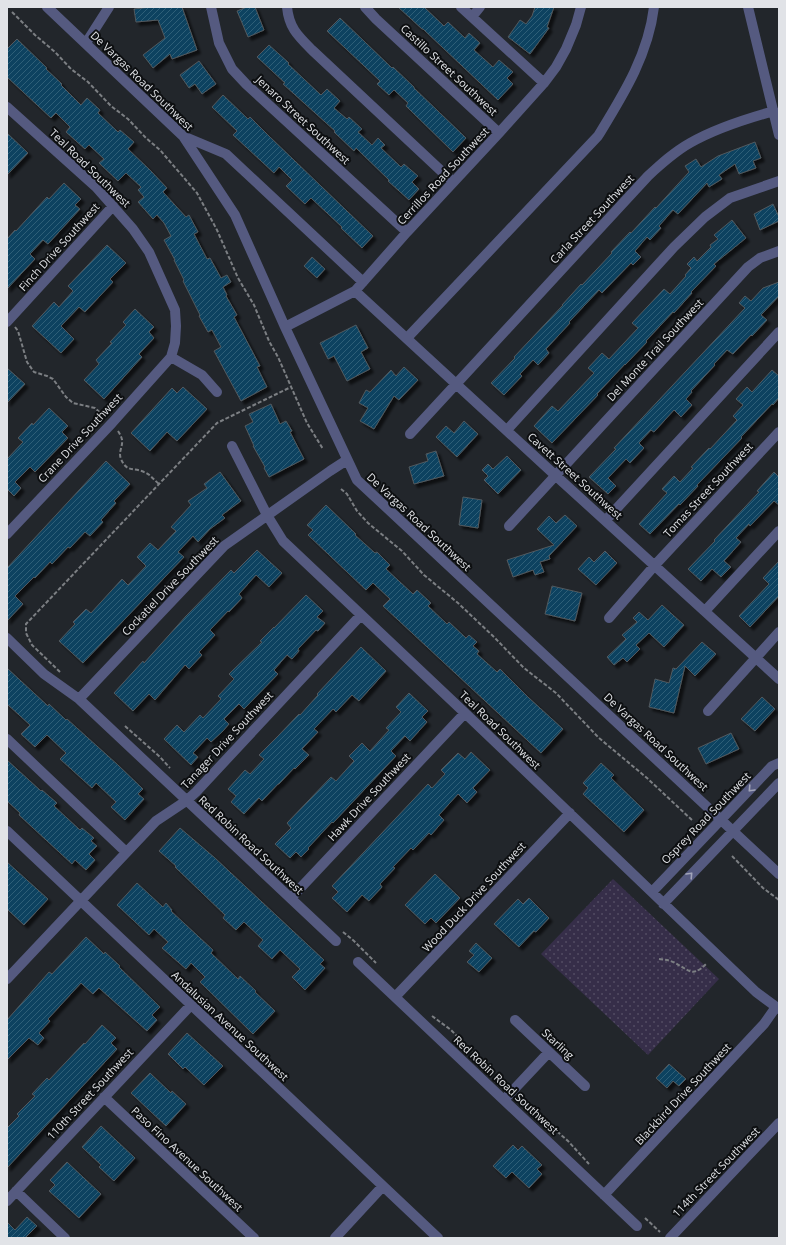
<svg xmlns="http://www.w3.org/2000/svg" width="786" height="1245" viewBox="0 0 786 1245" font-family="'Open Sans',sans-serif">
  <style>
    .park { fill: url(#park-dots) }
    .building { fill: url(#building-hatch); stroke: #52595e; filter: url(#shadow) }
    .lines { fill: none; stroke-linecap: round; stroke-linejoin: round }
    .path { stroke: #7c7f83; stroke-width: 2; stroke-dasharray: 4 2; stroke-linecap: butt }
    .minor { stroke: #555a80; stroke-width: 10 }
    .oneway { stroke: #a2a5b9 }
    .labels { text-anchor: middle; stroke-width: 4; stroke-linejoin: round; paint-order: stroke }
    .street-label { font-size: 11px; fill: #e1e3e7; stroke: #0d0f11 }
  </style>
  <defs>
    <pattern id="park-dots" width="8" height="8" patternUnits="userSpaceOnUse"><rect width="8" height="8" fill="#362e49"/><path d="M2 2h.1M6 6h.1" fill="none" stroke="#534c63" stroke-width="1.8" stroke-linecap="round"/></pattern>
    <pattern id="building-hatch" width="6" height="6" patternUnits="userSpaceOnUse"><rect width="6" height="6" fill="#0b4361"/><path d="M-1 1l2-2M0 6l6-6M5 7l2-2" fill="none" stroke="#2e5e78"/></pattern>
    <filter id="shadow"><feDropShadow dx="3.5" dy="3.5" stdDeviation="1" flood-color="#0009"/></filter>
  </defs>
  <rect width="100%" height="100%" fill="#22262b"/>
  <!-- park -->
  <path class="park" d="M613 879 719 979 648 1055 541 954Z"/>
  <!-- building -->
  <path class="building" d="M151 7H182L197 50 172 59 170 54 153 68 143 55 165 38 158 20 136 22 134 9Z
    M247 7H255L264 30 248 37 237 11Z
    M398 7H424L444 26 448 22 465 38 469 33 480 43 474 50 493 67 499 60 513 72 507 78 513 84 498 100 423 29H422Z
    M535 7H554L547 27 549 28 530 54 508 37 520 20 526 24 532 16Z
    M340 18 392 68 393 67 414 87V88L466 138 453 152 406 106 408 103 394 90 389 95 377 84 380 81 327 31Z
    M17 39 47 68 46 69 62 84 61 85 81 105 87 98 100 110 98 113 118 132 120 130 134 142 128 149 150 170 167 188 163 192 186 217 189 215 198 232 194 234 207 259 210 258 221 278 227 275 231 282 223 287 227 295 226 296 237 315 234 317 260 366 257 367 267 387 241 401 214 351 221 347 212 330 208 332 199 316 200 315 183 281 184 280 174 260H175L164 240 171 236 164 223 157 215 153 219 138 202 144 197 138 190 141 187 126 173 118 181 99 163 104 159 89 145 85 149 66 132 70 127 56 113 51 118 7 77V49Z
    M269 45 289 63 288 64 321 95 327 89 340 101 334 108 347 119 349 117 362 129 358 132 372 145 378 138 385 145 381 148 401 167 404 164 418 176 412 182 419 189 409 200 388 181 389 180 356 148 354 151 334 132 335 131 283 84 285 83 257 57Z
    M199 61 216 84 202 94 195 84 189 88 180 75Z
    M223 95 248 119 250 117 270 137 373 236 362 248 341 228 342 227 311 198 305 204 286 186 292 180 279 167 274 173 233 135 237 131 212 107Z
    M7 133 28 153 7 175Z
    M755 142 761 158 753 161 756 168 739 174 735 164 719 175 722 179 709 187 707 183 678 214 673 210 659 226 661 228 650 240 647 237 635 251 641 257 633 265 631 263 602 293 599 290 569 322 570 323 546 349 549 353 538 365 533 360 520 374 522 376 504 395 491 383 515 358 514 357 563 305H562L581 284 582 285 612 253 611 252 630 232 631 233 655 207 656 208 689 172 685 166 696 159 701 167 718 156Z
    M64 183 81 199 75 205 80 209 48 244 43 240 30 254 35 259 7 289V239L15 230 16 231 47 197 49 199Z
    M773 204 779 217V221L760 230 754 214Z
    M732 220 746 238 714 264 716 266 691 292 692 293 674 313 673 312 646 341 647 342 625 365V364L597 394 598 395 552 443 534 426 552 406 558 411 594 373 588 368 602 353 609 359 638 328 632 323 664 289 670 294 686 276 685 275 691 268 687 264 694 257 697 261 711 247 710 245 718 239 714 235Z
    M107 245 126 263 110 279 113 282 85 312 79 307 61 326 74 339 61 353 32 326 54 302 59 307 73 291 68 286Z
    M312 257 325 269 317 278 304 266Z
    M779 282V296L761 315 767 320 752 336 751 335 733 354 727 350 714 364 715 365 691 391 692 392 686 399 692 405 681 417 674 410 654 432 651 430 639 443 644 448 630 463 626 459 608 478 616 486 608 494 589 477 616 449 614 448 745 308 739 303 745 296 751 301 763 288Z
    M135 309 154 327 149 332 154 338 139 354 142 357 104 399 84 380 99 364 96 360 112 343 110 342 126 325 123 322Z
    M356 325 368 348 361 352 370 369 347 381 334 356 328 359 320 343Z
    M404 367 418 380 399 400 394 396 374 429 360 421 368 408 359 403 366 390 370 392 391 370 396 376Z
    M7 368 25 384 7 403Z
    M772 370 779 376V398L773 405 772 404 741 437 742 438 697 485 698 486 680 505 679 504 650 534 639 524 667 493 662 489 674 476 680 482 693 468 691 467 709 448 710 449 737 420 733 416 743 405 736 399 747 387 752 392Z
    M183 387 207 409 177 441 167 432 150 451 131 433 172 388 177 393Z
    M271 404 280 424 286 421 292 431 290 432 304 459 269 477 264 468 265 467 253 446H254L245 426 253 422 249 414Z
    M49 408 68 426 62 432 68 438 35 472 30 467 15 482 21 488 14 496 8 490 7 491V459L23 442 18 438 32 423 33 425Z
    M464 421 478 434 457 457 436 437 446 426 454 433Z
    M436 451 444 476 414 484 409 467 428 461 426 454Z
    M507 456 521 470 498 494 484 480 488 476 482 470 488 464 493 469Z
    M106 461 130 484 114 501 116 503 101 520 103 522 90 536 85 532 70 548 68 547 52 564 50 562 35 578 34 577 15 596 23 604 7 621V568Z
    M220 472 241 501 222 515 225 518 210 529 198 542 193 536 178 552 184 557 83 663 59 641 75 624 73 622 86 609 91 613 122 579 128 585 146 566 137 557 150 543 158 550 176 531 171 527 191 505 188 501 207 488 204 484Z
    M774 472 779 477V505L774 501 750 526 749 524 736 538 741 542 724 561 731 567 721 577 712 569 701 581 688 569 715 541 714 540 759 492 757 491Z
    M463 497 482 500 478 528 459 525Z
    M326 505 356 534 355 535 375 553 377 552 390 565 386 569 413 594 417 590 431 603 428 606 447 624 449 622 466 638 469 635 477 642 473 646 479 651 477 654 497 672 500 669 529 698 563 729 541 753 383 606 390 599 373 583 366 590 308 535 313 530 307 525Z
    M565 515 577 526 549 556 550 559 540 562 544 572 535 575 533 570 513 577 507 560 554 545 537 529 549 516 556 523Z
    M257 550 282 573 269 587 256 575 239 594 242 598 229 612 228 611 210 630 215 635 199 652 202 655 189 669 185 665 155 700 149 694 133 711 114 693 143 661 144 663 186 616 231 570 234 573Z
    M605 551 617 563 596 585 578 569 589 557 594 562Z
    M779 561V596L750 627 739 616 769 584 763 578Z
    M552 586 582 593 575 621 545 614Z
    M306 595 323 611 317 617 325 623 318 631 316 630 298 649 299 651 292 659 287 655 274 670 278 674 244 709 239 704 224 719 229 724 223 731 211 742 207 738 193 753 198 757 191 765 164 739 177 725 184 732 200 715 203 718 221 699 218 696 234 679 229 674 262 642 260 641 274 627V628Z
    M662 605 684 625 664 647 649 633 636 645 640 649 627 662 623 658 614 665 607 657 626 639 622 635 637 622 633 618 639 612 648 620Z
    M702 642 716 654 695 676 685 666 674 713 649 707 655 679 669 683 673 668 676 669Z
    M361 647 386 671 359 701 352 695 336 712 333 709 314 729 318 732 302 749 309 755 295 769 294 768 279 784H278L262 801 259 798 244 814 231 802 236 796 228 789 245 770 250 774 264 759 259 755 278 736 299 714 300 715 318 695 317 694Z
    M7 668 48 706 49 704 66 720 67 719 118 765 143 789 138 794 144 799 125 820 111 807 116 802 96 783 92 788 60 759 66 753 47 735 35 747 21 734 30 725 7 704Z
    M409 693 428 711 422 717 427 722 410 741 405 736 391 751 396 756 333 823 332 822 308 848 309 849 301 857 296 852 290 858 275 844 291 828 287 823 331 777 336 781 354 761 349 756 362 743 370 751 389 730 386 728 401 712 396 707Z
    M762 697 775 709 755 731 741 719Z
    M731 733 739 749 706 764 698 748Z
    M471 752 490 770 473 788 477 792 467 803 458 794 439 815 444 820 431 835 429 833 413 850 411 848 393 867 395 868 380 884 382 887 369 901 362 895 347 912 332 898 338 892 332 886 428 784 432 788 445 774 441 770 458 753 465 759Z
    M7 760 41 791 42 790 57 803 54 806 80 830 82 828 94 838 91 841 97 846 89 854 95 860 86 870 75 860 72 864 19 815 20 813 7 801Z
    M601 763 614 775 611 778 644 810 624 832 583 794 588 788 583 783Z
    M180 828 215 858 324 960 320 964 325 968 305 990 292 977 300 969 280 950 272 959 258 946 263 940 244 922 236 930 223 918 225 915 175 867 176 866 159 851Z
    M7 862 48 899 24 925 7 909Z
    M435 874 460 898 436 923 431 918 425 924 405 905Z
    M137 883 163 907 166 903 172 910 171 911 213 950 211 953 238 979 240 976 256 991 255 992 275 1011 253 1034 200 982 205 977 191 963 186 969 162 948 168 942 154 929 149 935 117 905Z
    M529 898 549 918 536 932 534 931 519 947 494 924 518 899 523 904Z
    M86 937 104 954 105 952 120 966 119 967 160 1007 152 1015 157 1020 147 1031 99 988 93 994 81 983 48 1019 50 1021 39 1033 44 1038 38 1045 29 1038 7 1060V1020L49 972 52 974Z
    M476 943 492 958 479 972 467 962 474 955 469 951Z
    M102 1025 116 1038 111 1043 117 1049 7 1168V1128L19 1116 17 1114 35 1096 32 1094 47 1078 49 1080 84 1043 85 1044Z
    M187 1033 223 1066 204 1085 185 1067 183 1069 168 1054Z
    M669 1064 686 1079 679 1086 673 1081 667 1088 656 1078Z
    M150 1073 171 1093 172 1091 186 1104 166 1126 131 1093Z
    M101 1126 135 1158 114 1181 99 1167 101 1165 82 1147Z
    M513 1145 518 1150 522 1146 542 1165 537 1169 542 1174 529 1188 512 1172 506 1178 493 1166Z
    M67 1162 101 1194 79 1218 49 1191 55 1185 50 1180Z
    M27 1217 37 1226 25 1238H7V1222L15 1230Z"/>
  <g class="lines">
    <!-- path -->
    <path class="path" d="M12 12 35 35 55 52 71 69 88 82 111 106 128 119 146 138 160 150 197 193 217 230 238 278 254 305 269 341 278 357 307 423 323 449
      M15 327 18 331 27 362 34 372 47 376 53 379 66 397 73 403 95 408 105 417
      M118 431C120 434 122 438 122 440 123 447 118 452 121 459 127 473 133 467 144 472 150 474 154 480 159 484
      M341 489 347 494 357 511 368 523 402 551 424 575 458 603 494 637 524 668 556 693 599 738 647 778 693 821
      M60 672 32 645 26 633V624L217 423 291 387
      M125 726 160 757 170 768
      M225 820 237 831 245 839
      M732 856 763 888 779 900
      M343 932 354 941 376 963
      M659 959C665 960 670 960 675 963 689 970 692 978 706 964
      M432 1016 451 1030 494 1074
      M538 1117 552 1127 568 1141 589 1164
      M645 1218 660 1232"/>
    <!-- minor -->
    <path class="minor" d="M47 7 183 136 235 215 285 327 357 480 779 874
      M211 7 219 43 232 69 246 84 407 232
      M287 7C289 28 298 36 312 50L453 182
      M365 7 376 19 499 133
      M461 7 544 83
      M748 7 779 135
      M472 17 480 7
      M86 43 109 7
      M7 107 96 187 133 229 149 252 175 310 176 326 175 343 171 357 112 423 7 534
      M183 136 226 154 363 282
      M355 291 555 475 779 679
      M7 322 113 206
      M285 327 355 291 407 232 499 133 544 83 556 67 566 49 576 25 581 7
      M407 338 598 136C623 95 648 56 654 7
      M171 357 202 375 217 392
      M507 430 674 247 705 217 730 198 779 181
      M410 434 648 176C661 164 674 152 690 143 716 128 745 119 774 111
      M232 446 267 515 283 541 465 713 756 992 779 1009
      M606 520 779 332
      M509 526 748 267 760 258 779 251
      M705 611 779 531
      M609 618 655 565 779 432
      M7 638 44 674 79 699 336 941
      M79 699 224 546 330 471 347 460
      M708 711 779 632
      M7 739 126 852
      M7 831 438 1238
      M652 892 772 766 779 763
      M291 898 465 713
      M663 904 779 783
      M358 962 637 1226
      M7 979 156 821 186 801 196 792 361 615
      M395 997 570 813
      M515 1020 585 1086
      M104 1097 254 1238
      M504 1100 549 1052
      M16 1191 65 1238
      M604 1195 764 1024 776 1007
      M7 1201 191 1005
      M335 1238 383 1186
      M670 1238 779 1123"/>
  </g>
  <!-- one-way arrows -->
  <defs><path id="oneway-chevron" d="M-2-3.5L2.5 0L-2 3.5" fill="none" stroke-width="1.6" stroke-linecap="round" stroke-linejoin="round"/></defs>
  <g class="oneway">
    <use href="#oneway-chevron" transform="translate(751 789) rotate(133)"/>
    <use href="#oneway-chevron" transform="translate(690 875) rotate(-47)"/>
  </g>
  <g class="labels">
    <!-- street labels -->
    <g class="street-label">
      <text transform="translate(449 70) rotate(43)" y="4">Castillo Street Southwest</text>
      <text transform="translate(142 81) rotate(44)" y="4">De Vargas Road Southwest</text>
      <text transform="translate(303 120) rotate(43)" y="4">Jenaro Street Southwest</text>
      <text transform="translate(90 168) rotate(44)" y="4">Teal Road Southwest</text>
      <text transform="translate(443 176) rotate(-47)" y="4">Cerrillos Road Southwest</text>
      <text transform="translate(592 219) rotate(-47)" y="4">Carla Street Southwest</text>
      <text transform="translate(59 247) rotate(-48)" y="4">Finch Drive Southwest</text>
      <text transform="translate(655 350) rotate(-47)" y="4">Del Monte Trail Southwest</text>
      <text transform="translate(80 438) rotate(-47)" y="4">Crane Drive Southwest</text>
      <text transform="translate(575 476) rotate(42)" y="4">Cavett Street Southwest</text>
      <text transform="translate(708 490) rotate(-47)" y="4">Tomas Street Southwest</text>
      <text transform="translate(419 522) rotate(43)" y="4">De Vargas Road Southwest</text>
      <text transform="translate(170 586) rotate(-46)" y="4">Cockatiel Drive Southwest</text>
      <text transform="translate(500 730) rotate(44)" y="4">Teal Road Southwest</text>
      <text transform="translate(227 740) rotate(-47)" y="4">Tanager Drive Southwest</text>
      <text transform="translate(656 742) rotate(43)" y="4">De Vargas Road Southwest</text>
      <text transform="translate(369 797) rotate(-47)" y="4">Hawk Drive Southwest</text>
      <text transform="translate(706 818) rotate(-46)" y="4">Osprey Road Southwest</text>
      <text transform="translate(251 845) rotate(43)" y="4">Red Robin Road Southwest</text>
      <text transform="translate(474 897) rotate(-47)" y="4">Wood Duck Drive Southwest</text>
      <text transform="translate(230 1026) rotate(43)" y="4">Andalusian Avenue Southwest</text>
      <text transform="translate(558 1044) rotate(43)" y="4">Starling</text>
      <text transform="translate(506 1085) rotate(43)" y="4">Red Robin Road Southwest</text>
      <text transform="translate(90 1094) rotate(-47)" y="4">110th Street Southwest</text>
      <text transform="translate(683 1094) rotate(-47)" y="4">Blackbird Drive Southwest</text>
      <text transform="translate(187 1159) rotate(43)" y="4">Paso Fino Avenue Southwest</text>
      <text transform="translate(716 1172) rotate(-46)" y="4">114th Street Southwest</text>
    </g>
  </g>
  <!-- border -->
  <rect width="786" height="1245" fill="none" stroke="#e1e3e7" stroke-width="16"/>
</svg>
